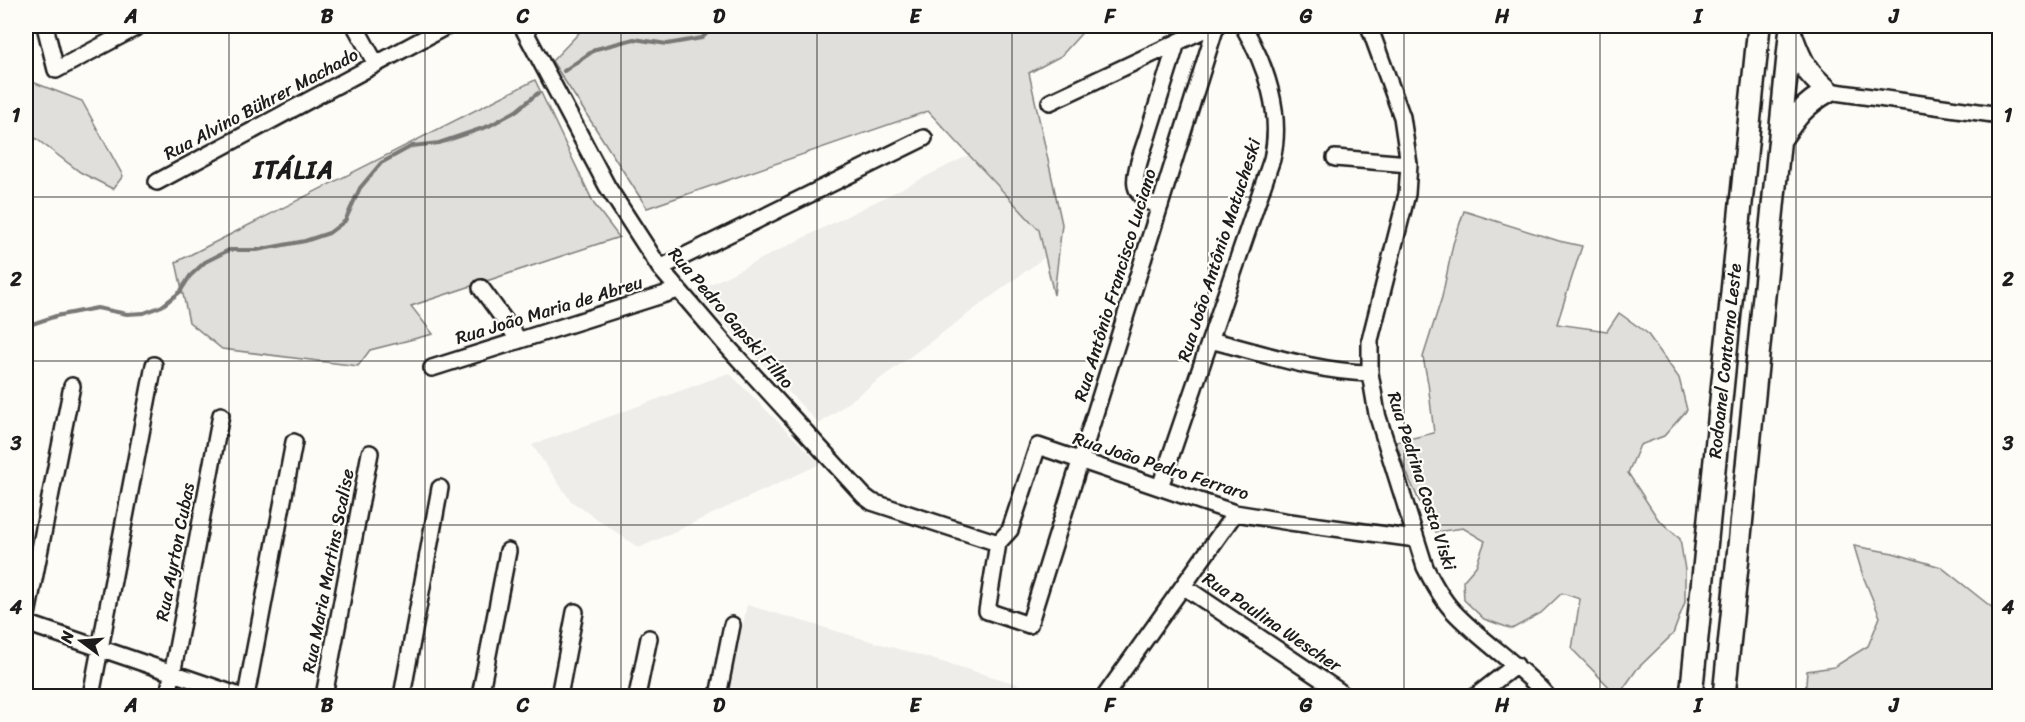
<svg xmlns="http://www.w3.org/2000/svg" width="2025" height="722" viewBox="0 0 2025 722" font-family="Sriracha,sans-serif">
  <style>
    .built { fill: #eeede9 }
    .green { fill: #e0dfdb; stroke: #7e7e7c; stroke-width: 1.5 }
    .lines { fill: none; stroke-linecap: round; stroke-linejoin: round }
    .stream { stroke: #797876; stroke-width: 4 }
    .minor-casing { stroke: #1c1c1c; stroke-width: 20 }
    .highway-casing { stroke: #1c1c1c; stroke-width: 26 }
    .minor { stroke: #fdfcf7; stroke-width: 15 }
    .highway { stroke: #fdfcf7; stroke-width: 21 }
    .grid { fill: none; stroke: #1c1c1c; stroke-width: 1.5; stroke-opacity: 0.55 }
    .labels { text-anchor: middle; stroke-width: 4.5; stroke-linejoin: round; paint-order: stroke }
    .street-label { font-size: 18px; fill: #1c1c1c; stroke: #fdfcf7 }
    .district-label { font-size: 24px; font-weight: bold; letter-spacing: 1.5px; fill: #1c1c1c; stroke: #fdfcf7 }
    .neatline { fill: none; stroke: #1c1c1c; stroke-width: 2 }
    .grid-label { font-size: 20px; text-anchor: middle; font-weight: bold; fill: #1c1c1c }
  </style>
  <rect width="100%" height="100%" fill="#fdfcf7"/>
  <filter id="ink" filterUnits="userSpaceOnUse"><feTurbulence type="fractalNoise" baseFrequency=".0167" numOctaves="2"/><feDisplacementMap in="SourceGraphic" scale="12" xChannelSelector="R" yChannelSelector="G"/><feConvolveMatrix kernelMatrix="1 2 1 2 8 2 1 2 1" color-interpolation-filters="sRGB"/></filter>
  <g filter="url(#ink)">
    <!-- built -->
    <path class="built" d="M969 155 1038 229 1045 257 819 424 695 292Z
      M729 373 820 464 639 548 571 501 532 445Z
      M747 605 1058 696H728Z"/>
    <!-- green -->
    <path class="green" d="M583 26H1088L1061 56 1029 73 1062 224 1054 295 1039 230 928 111 647 208 552 61 578 34Z
      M26 77 35 83 82 101 123 176 113 189 80 172 26 131Z
      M535 80 594 204 619 237 411 306 433 334 370 350 358 366 222 349 189 322 176 262Z
      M1464 211 1559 241 1582 246 1557 324 1607 331 1619 313 1647 333 1679 378 1687 410 1664 436 1640 445 1628 473 1658 519 1680 539 1685 570V602L1673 634 1637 669 1618 696 1572 649 1580 599 1562 593 1541 613 1512 629 1484 619 1464 600 1463 581 1476 566 1485 541 1463 528 1436 532C1419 504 1406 474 1396 442L1434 433 1428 383 1423 357 1442 297 1453 244Z
      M1854 546 1893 553 1941 567 1999 613V696H1805L1807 671 1834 667 1868 646 1880 617 1863 576Z"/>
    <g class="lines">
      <!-- stream -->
      <path class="stream" d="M564 71 596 49 634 39 667 44 702 38 714 26
        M26 326 56 316 97 308 127 314 144 313 162 306 180 292 190 276 205 262 229 250H257L305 241 329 233 345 221 360 188 381 163 412 146 439 143 489 126 516 111 538 93"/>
      <!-- minor casing -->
      <g class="minor-casing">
        <path id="minor" d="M45 26 56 70 139 26
          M355 26 376 64
          M522 26 607 186 660 268 725 344 864 496 872 502 998 543
          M1369 26 1402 117 1409 164 1407 194 1370 340V373L1377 414 1425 567C1433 583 1441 598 1453 611 1482 642 1519 664 1547 696
          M1828 91 2000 115
          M1050 102 1212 26
          M1335 158 1409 164
          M157 182 447 26
          M1160 206C1149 203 1139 198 1136 186 1133 172 1145 146 1149 131 1158 102 1168 72 1177 42
          M660 268 924 138
          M481 288 519 340
          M1210 340C1262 353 1316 372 1370 373
          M432 368 678 290
          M1160 487 1272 159C1283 114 1266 65 1243 26
          M998 543 987 611 1029 625 1216 26
          M998 543 1010 530 1038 446 1235 513 1290 522 1416 539
          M1183 586 1339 691
          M26 620 72 386
          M26 623 240 696
          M91 696 154 365
          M168 696 221 415
          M246 696 294 442
          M324 696 370 453
          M402 696 440 488
          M480 696 508 551
          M559 696 575 612
          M637 696 649 638
          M718 696 732 625
          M1105 696 1235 513
          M1476 696 1516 665"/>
      </g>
      <!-- highway casing -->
      <g class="highway-casing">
        <path id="highway" d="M1781 138C1796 116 1804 105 1828 91 1806 72 1802 64 1792 37
          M1691 696 1759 26
          M1724 696 1791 26"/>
      </g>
      <!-- minor -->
      <use href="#minor" class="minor"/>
      <!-- highway -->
      <use href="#highway" class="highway"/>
    </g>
  </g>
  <!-- grid -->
  <path class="grid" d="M229 26V696M425 26V696M621 26V696M817 26V696M1012 26V696M1208 26V696M1404 26V696M1600 26V696M1796 26V696M26 197H2000M26 361H2000M26 525H2000"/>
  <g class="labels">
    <!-- street labels -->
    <g class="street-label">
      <text transform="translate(261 104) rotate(-28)" y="6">Rua Alvino Bührer Machado</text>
      <text transform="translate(1219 250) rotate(-72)" y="6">Rua João Antônio Matucheski</text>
      <text transform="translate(1115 285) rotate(-73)" y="6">Rua Antônio Francisco Luciano</text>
      <text transform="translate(549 310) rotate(-17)" y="6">Rua João Maria de Abreu</text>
      <text transform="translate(731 318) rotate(49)" y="6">Rua Pedro Gapski Filho</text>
      <text transform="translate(1725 361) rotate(-84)" y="6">Rodoanel Contorno Leste</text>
      <text transform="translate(1161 466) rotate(18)" y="6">Rua João Pedro Ferraro</text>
      <text transform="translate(1422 481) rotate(72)" y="6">Rua Pedrina Costa Viski</text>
      <text transform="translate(175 552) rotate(-79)" y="6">Rua Ayrton Cubas</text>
      <text transform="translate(328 571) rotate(-79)" y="6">Rua Maria Martins Scalise</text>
      <text transform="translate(1272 622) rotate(34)" y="6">Rua Paulina Wescher</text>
    </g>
    <!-- district labels -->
    <g class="district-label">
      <text x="294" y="178">ITÁLIA</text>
    </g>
  </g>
  <!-- margin -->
  <rect width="2025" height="722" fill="none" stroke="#fdfcf7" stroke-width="66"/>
  <!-- north arrow -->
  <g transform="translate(81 641) rotate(286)" stroke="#fdfcf7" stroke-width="4.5" paint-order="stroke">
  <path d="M0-4.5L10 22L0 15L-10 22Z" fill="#1c1c1c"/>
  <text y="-9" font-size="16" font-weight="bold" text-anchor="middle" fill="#1c1c1c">N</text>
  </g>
  <rect x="33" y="33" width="1959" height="656" class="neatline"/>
  <g class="grid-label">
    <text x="131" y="23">A</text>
    <text x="327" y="23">B</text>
    <text x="523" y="23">C</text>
    <text x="719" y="23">D</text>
    <text x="915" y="23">E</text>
    <text x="1110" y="23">F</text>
    <text x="1306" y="23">G</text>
    <text x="1502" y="23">H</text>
    <text x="1698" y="23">I</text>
    <text x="1894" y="23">J</text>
    <text x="16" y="122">1</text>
    <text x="2008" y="122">1</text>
    <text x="16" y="286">2</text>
    <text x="2008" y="286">2</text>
    <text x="16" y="450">3</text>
    <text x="2008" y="450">3</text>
    <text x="16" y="614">4</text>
    <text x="2008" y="614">4</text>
    <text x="131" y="712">A</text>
    <text x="327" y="712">B</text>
    <text x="523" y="712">C</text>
    <text x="719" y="712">D</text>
    <text x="915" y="712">E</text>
    <text x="1110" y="712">F</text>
    <text x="1306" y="712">G</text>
    <text x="1502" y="712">H</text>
    <text x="1698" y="712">I</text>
    <text x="1894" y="712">J</text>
  </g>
</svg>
